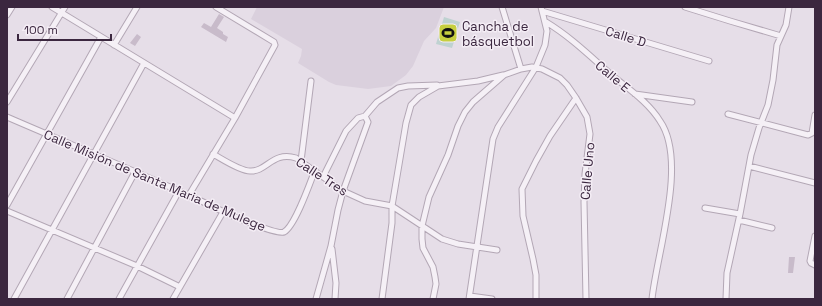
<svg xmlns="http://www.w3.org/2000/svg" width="822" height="306" viewBox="0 0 822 306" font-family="'Space Grotesk',sans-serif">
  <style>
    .built { fill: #dad0dd }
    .green { fill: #bfd2d1 }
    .building { fill: #c8bbca }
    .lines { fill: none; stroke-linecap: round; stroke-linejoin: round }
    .minor-casing { stroke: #b3a7b5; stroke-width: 7 }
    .minor { stroke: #f5f0f6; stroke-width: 5 }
    .labels { text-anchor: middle; stroke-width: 3; stroke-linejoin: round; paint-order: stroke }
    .poi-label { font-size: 13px; fill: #3b273f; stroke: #f4edf5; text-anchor: start }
    .street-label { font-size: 13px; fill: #3b273f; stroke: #f4edf5 }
  </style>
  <rect width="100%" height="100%" fill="#e6dee8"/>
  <!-- built -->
  <path class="built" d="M257 7H444L436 28 424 41 413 66 406 75 391 86 368 89 336 85 329 82 298 63 301 56 302 49 251 19Z"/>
  <!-- green -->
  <path class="green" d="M444 17 460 22 452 48 436 44Z"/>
  <!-- building -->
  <path class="building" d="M219 14 224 17 217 28 223 32V34L228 37 226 42 201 27 204 23 211 27Z
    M137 34 141 37 135 46 130 43Z
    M789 257H795L793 273H788Z"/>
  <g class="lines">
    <!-- minor casing -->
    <g class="minor-casing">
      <path id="minor" d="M52 7 235 118
        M502 7 521 69
        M685 7 730 21 781 36
        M542 11 709 61
        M7 15 12 7
        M546 22C571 37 592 58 614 77 630 90 649 103 660 121 688 161 657 252 652 299
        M114 45 137 7
        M635 94 692 102
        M7 102 65 7
        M728 114 808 135 812 133 815 115
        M7 117C67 143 128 168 188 195 204 202 219 210 235 217 243 220 278 235 284 232 295 226 310 183 315 170
        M213 154C222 159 240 171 250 171 267 172 272 151 296 158L343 191 365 201 392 206 442 239 458 244 497 250
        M301 161 311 81
        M749 166 815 183
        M323 177 346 131 358 118 365 116 377 102 398 88 408 86 437 85
        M189 195 235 118 275 45 274 42 216 7
        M7 205 101 37
        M705 208 740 214
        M7 211 137 266 180 287
        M739 220 772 228
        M815 236 810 261 811 263 815 265
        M332 249 336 283 335 299
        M470 296 492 299
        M14 299 144 63
        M67 299 135 172
        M119 299 179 191
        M173 299 223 212
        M316 299 331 246 338 210 343 191 368 122 365 116
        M382 299 392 223V206L406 123 411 105 419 97 438 86 478 81 503 75
        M433 299 436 284 435 277 433 267 423 248 422 239V226L429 197 448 155 458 126 465 112 473 102 504 75 521 69 532 67 542 69 560 78 567 85 576 98 587 117 590 134 585 174 584 202 586 299
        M469 299 493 139 498 127 536 67 545 45 547 31 541 7
        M536 299V275L533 259 523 216 522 189 536 161 550 136 576 98
        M726 299 727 273 740 214 751 155 759 128 768 105 773 80 777 45 786 25 789 7"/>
    </g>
    <!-- minor -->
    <use href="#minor" class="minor"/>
  </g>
  <!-- icons -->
  <defs>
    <g id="stadium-square" transform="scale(1)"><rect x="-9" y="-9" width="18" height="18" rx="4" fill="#c6cf40" stroke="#f4edf5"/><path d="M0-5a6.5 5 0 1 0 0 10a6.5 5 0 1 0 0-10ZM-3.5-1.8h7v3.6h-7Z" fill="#111"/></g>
  </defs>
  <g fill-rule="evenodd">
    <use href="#stadium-square" x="448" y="33"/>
  </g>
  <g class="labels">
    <!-- poi labels -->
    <g class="poi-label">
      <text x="462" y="31">Cancha de<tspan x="462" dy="15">básquetbol</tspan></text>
    </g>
    <!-- street labels -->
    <g class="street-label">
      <text transform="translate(626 36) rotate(17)" y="5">Calle D</text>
      <text transform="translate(613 76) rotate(40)" y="5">Calle E</text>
      <text transform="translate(587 171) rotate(-85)" y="5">Calle Uno</text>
      <text transform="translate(322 176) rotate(33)" y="5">Calle Tres</text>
      <text transform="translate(155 180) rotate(23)" y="5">Calle Misión de Santa Maria de Mulege</text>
    </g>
  </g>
  <!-- border -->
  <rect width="822" height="306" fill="none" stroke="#3b273f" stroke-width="16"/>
  <!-- scale -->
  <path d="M18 34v6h93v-6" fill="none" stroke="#3b273f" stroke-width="2"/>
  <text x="24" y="34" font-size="12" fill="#3b273f" stroke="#f4edf5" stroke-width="3" paint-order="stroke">100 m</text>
</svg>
